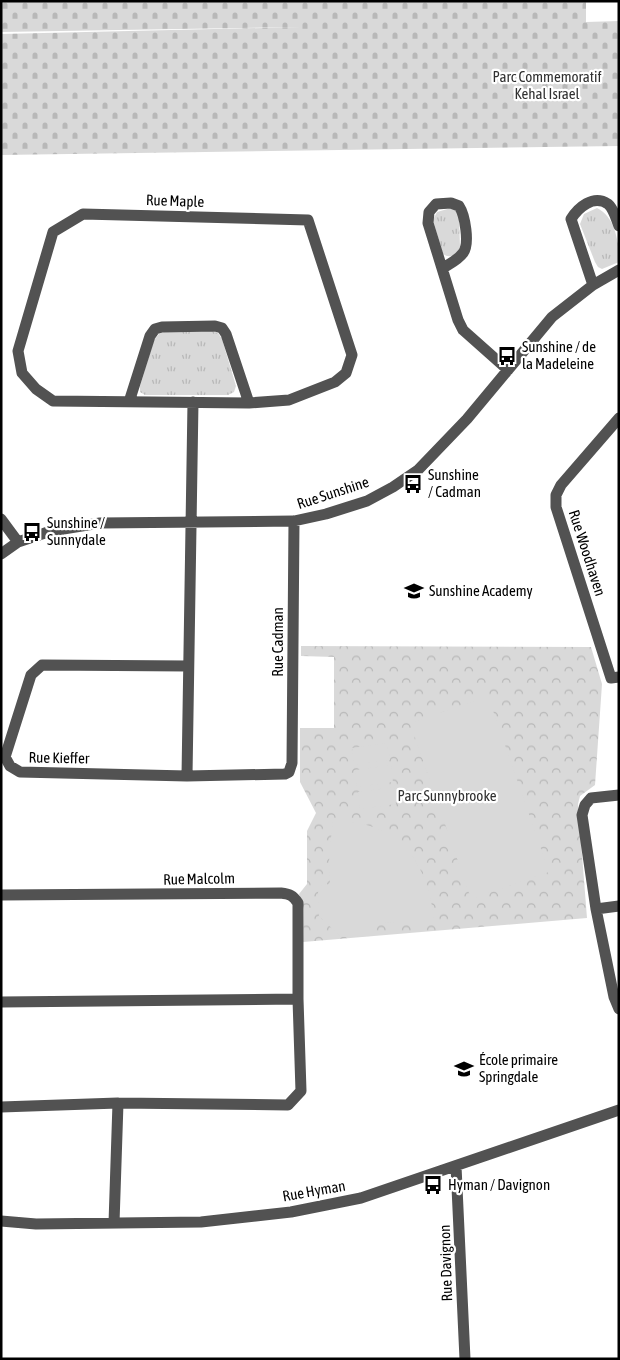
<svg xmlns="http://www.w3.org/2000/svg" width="620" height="1360" viewBox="0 0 620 1360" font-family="'Asap Condensed',sans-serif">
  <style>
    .grass { fill: url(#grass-tufts) }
    .cemetery { fill: url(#cemetery-stones) }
    .park { fill: url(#park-crowns) }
    .pitch { fill: #d9d9d9 }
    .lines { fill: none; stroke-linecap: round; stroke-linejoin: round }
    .minor { stroke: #525252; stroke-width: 11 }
    .labels { text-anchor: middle; stroke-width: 4.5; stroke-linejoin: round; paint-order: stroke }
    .park-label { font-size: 15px; fill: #303030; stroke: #fff }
    .street-label { font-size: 15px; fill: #000; stroke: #fff }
    .poi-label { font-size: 15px; fill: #000; stroke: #fff; text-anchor: start }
  </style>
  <defs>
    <pattern id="grass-tufts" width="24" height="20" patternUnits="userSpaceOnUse" patternTransform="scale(1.25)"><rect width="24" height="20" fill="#d9d9d9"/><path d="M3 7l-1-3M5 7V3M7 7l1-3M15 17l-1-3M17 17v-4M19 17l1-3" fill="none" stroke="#b8b8b8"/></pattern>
    <pattern id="cemetery-stones" width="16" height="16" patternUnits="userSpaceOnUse" patternTransform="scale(1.25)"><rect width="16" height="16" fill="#d9d9d9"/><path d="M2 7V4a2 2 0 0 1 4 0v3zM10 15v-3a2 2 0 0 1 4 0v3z" fill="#b8b8b8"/></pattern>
    <pattern id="park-crowns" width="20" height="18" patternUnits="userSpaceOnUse" patternTransform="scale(1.25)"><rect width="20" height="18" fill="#d9d9d9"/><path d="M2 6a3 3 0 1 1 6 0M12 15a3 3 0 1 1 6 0" fill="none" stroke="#b8b8b8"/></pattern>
  </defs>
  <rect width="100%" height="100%" fill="#fff"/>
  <!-- grass -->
  <path class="grass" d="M451 208 457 211 459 216 460 247C457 255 450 259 443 254L433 220 437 212Z
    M597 208C616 217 619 244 619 262L602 269 598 267 595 262 580 224 584 214Z
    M166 331H212L218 333 222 339 236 386 234 392 228 395H145L140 392V386L154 340 159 334Z"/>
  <!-- cemetery -->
  <path class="cemetery" d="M1 1H586V22L619 21V146L1 155V34L303 27 1 32Z"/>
  <!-- park -->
  <path class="park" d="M301 646 591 647 602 684 595 785 580 796 578 804 587 918 303 942 304 909 299 894 307 884V831L316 813 300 782V728H334V657L301 656Z"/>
  <!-- pitch -->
  <path class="pitch" d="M488 696 549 872 471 899 410 723Z
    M387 743 390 760 354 765 352 748Z
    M391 765 393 782 357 787 355 770Z
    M394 787 396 804 360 809 358 792Z
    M333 821C396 820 428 860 434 919L407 922 369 923V936L341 937 319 916 318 892 322 885 330 884 329 854Z"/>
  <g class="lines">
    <!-- minor -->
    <path class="minor" d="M83 214 308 220 352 355 346 373 335 382 289 400 249 403 53 401 36 389 22 373 18 351 53 232Z
      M443 268C449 264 458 260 463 253 470 244 465 215 459 206L451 203 436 204 429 212 428 223 458 320 463 330 508 370
      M593 285 571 219C578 208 593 194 608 204 614 209 616 219 619 226
      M129 402 150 336 155 329 162 327 215 326 222 328 226 334 249 403
      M619 418 561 485 556 495V507L611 678 619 677
      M1 519 18 542
      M1 554 18 542 51 531 100 523 294 521 326 514 367 501 393 487 418 470 467 419 552 317 593 285 619 270
      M188 666 42 665 31 675 5 757 10 766 20 772 187 776 285 774 289 772 292 763 294 521
      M187 776 193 402
      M619 795 591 798 585 805 582 815 596 909 614 997 619 1009
      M1 895 281 893C289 894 293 895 298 903V999L301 1091 288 1105 118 1103 1 1107
      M596 909 619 906
      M1 1002 298 999
      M456 1166 465 1359
      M1 1221 36 1224 201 1222 291 1212 361 1198 619 1110
      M114 1223 118 1103"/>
  </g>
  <!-- icons -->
  <defs>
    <g id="bus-bare" transform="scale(1.5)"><path d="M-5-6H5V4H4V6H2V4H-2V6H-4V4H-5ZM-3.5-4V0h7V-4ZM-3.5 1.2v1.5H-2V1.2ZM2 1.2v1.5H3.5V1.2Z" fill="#000" stroke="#fff" stroke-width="2.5" paint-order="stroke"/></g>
    <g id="school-bare" transform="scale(1.5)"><path d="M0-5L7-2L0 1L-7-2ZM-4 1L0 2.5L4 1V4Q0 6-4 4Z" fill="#000" stroke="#fff" stroke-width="2.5" paint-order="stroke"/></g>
  </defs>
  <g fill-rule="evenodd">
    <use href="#bus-bare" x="507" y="356"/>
    <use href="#bus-bare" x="413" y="484"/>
    <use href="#bus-bare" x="32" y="532"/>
    <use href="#school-bare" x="414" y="591"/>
    <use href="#school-bare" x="464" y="1069"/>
    <use href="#bus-bare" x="433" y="1185"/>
  </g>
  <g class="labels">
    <!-- park labels -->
    <g class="park-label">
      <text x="547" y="82">Parc Commemoratif<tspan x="547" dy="17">Kehal Israel</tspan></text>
      <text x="447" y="801">Parc Sunnybrooke</text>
    </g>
    <!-- street labels -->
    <g class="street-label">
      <text transform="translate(175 201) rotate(2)" y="5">Rue Maple</text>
      <text transform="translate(333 493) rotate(-18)" y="5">Rue Sunshine</text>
      <text transform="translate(587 553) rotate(72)" y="5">Rue Woodhaven</text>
      <text transform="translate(278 642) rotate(-90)" y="5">Rue Cadman</text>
      <text transform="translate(59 758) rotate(1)" y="5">Rue Kieffer</text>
      <text transform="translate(199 879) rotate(-1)" y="5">Rue Malcolm</text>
      <text transform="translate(314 1191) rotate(-10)" y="5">Rue Hyman</text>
      <text transform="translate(446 1263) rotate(-92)" y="5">Rue Davignon</text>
    </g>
    <!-- poi labels -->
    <g class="poi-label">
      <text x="522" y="352">Sunshine / de<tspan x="522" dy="17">la Madeleine</tspan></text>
      <text x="428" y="480">Sunshine<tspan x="428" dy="17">/ Cadman</tspan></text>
      <text x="47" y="528">Sunshine /<tspan x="47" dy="17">Sunnydale</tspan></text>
      <text x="429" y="596">Sunshine Academy</text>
      <text x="479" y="1065">École primaire<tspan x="479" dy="17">Springdale</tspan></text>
      <text x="448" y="1190">Hyman / Davignon</text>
    </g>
  </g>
  <!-- border -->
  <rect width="620" height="1360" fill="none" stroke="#000000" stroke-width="5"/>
</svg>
